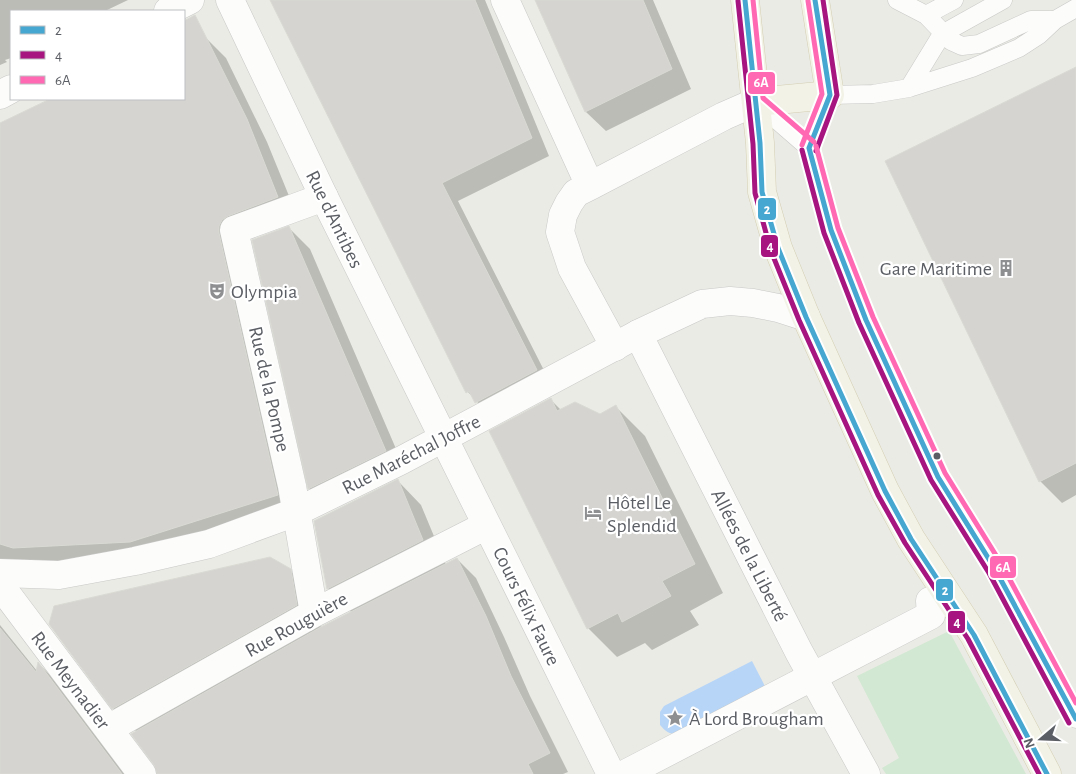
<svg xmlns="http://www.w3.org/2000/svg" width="1076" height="774" viewBox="0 0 1076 774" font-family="'Alegreya Sans',sans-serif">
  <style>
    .green { fill: #d2e8d2 }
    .water { fill: #b7d5f7 }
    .shadow { fill: #0003 }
    .building { fill: #d5d4d0; stroke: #dadad4 }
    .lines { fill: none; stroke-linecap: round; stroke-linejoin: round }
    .lane-casing { stroke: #c8c9c7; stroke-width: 19 }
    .street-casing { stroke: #c8c9c7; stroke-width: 29 }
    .secondary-casing { stroke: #c8c8c7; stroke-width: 29 }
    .primary-casing { stroke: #d3ceb2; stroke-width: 29 }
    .lane { stroke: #fcfcfb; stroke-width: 18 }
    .street { stroke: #fcfcfb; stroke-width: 28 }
    .secondary { stroke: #fcfcfb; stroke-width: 28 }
    .primary { stroke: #f2f2e7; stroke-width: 28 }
    .bus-1-casing { stroke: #fff; stroke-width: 9 }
    .bus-2-casing { stroke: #fff; stroke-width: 9 }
    .bus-3-casing { stroke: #fff; stroke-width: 9 }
    .bus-1 { stroke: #46a7d0; stroke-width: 5 }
    .bus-2 { stroke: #a61580; stroke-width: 5 }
    .bus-3 { stroke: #ff69b4; stroke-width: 5 }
    .bus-dot { fill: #5b5e64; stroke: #fff; stroke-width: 2 }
    .labels { text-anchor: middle; stroke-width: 4.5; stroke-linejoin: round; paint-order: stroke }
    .street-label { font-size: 20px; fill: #5b5e64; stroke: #fff }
    .poi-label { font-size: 20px; fill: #5b5e64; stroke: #fff; text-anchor: start }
    .line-badge { stroke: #fff; stroke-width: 2 }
    .badge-label { font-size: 14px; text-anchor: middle; font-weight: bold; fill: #fff }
  </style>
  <rect width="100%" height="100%" fill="#ebebe5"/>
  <!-- green -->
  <path class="green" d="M949 631 1026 774H886L882 768 899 758 857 676Z"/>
  <!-- water -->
  <path class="water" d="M752 661 768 692 678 735C669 734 665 731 660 725V712L664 706Z"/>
  <!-- shadow -->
  <path class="shadow" d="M0 0H128L105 11H11V58L5 60 7 62 0 65Z
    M271 0H485L549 156 458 201 553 388 494 420 468 392Z
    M536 0H653L691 89 606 131 586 112Z
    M189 32 205 37 226 58 267 142 298 218 249 236 298 515 0 576V125L53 99H184V34Z
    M1076 75V495L1062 503 1040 481Z
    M289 228 310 249 406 472 330 509 309 488Z
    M551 400 561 410 600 415 616 407 645 436 723 593 690 611 699 625 652 650 645 643 617 657 588 628Z
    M398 481 421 505 446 565 457 559 476 578 504 637 530 696 568 772 563 774H158L159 771 137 732 113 708 290 570 315 596 321 628 352 613 328 588Z
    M0 625 37 671 39 664 57 682 126 774H0Z"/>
  <!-- building -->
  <path class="building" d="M270 0H475L532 138 442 183 537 370 475 403 469 391 466 393Z
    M535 0H643L672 69 585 112Z
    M195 15 247 119 278 197 228 216 222 220 219 226V233L278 495 130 542 13 548 0 544V123L50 99H184V21Z
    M1076 67V463L1039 482 885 161Z
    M289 226 386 451 308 489 252 240Z
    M551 398 557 411 575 402 600 414 616 405 695 564 662 581 671 596 622 622 618 613 587 629 489 431Z
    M398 479 423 540 327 589 314 521Z
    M270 557 291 569 297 605 112 709 49 624 54 606Z
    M457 558 486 616 511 676 550 753 528 764 533 774H157L154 765 131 734 321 627Z
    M0 628 36 672 38 662 122 774H0Z"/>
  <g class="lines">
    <!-- lane casing -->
    <g class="lane-casing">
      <path id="lane" d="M897 0 926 15 951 41 962 46 979 44 1031 20H1055
        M926 15 954 0
        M909 88 972 68 1019 48 1039 35 1055 20 1076 8
        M756 102 809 148
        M809 148 831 230 866 320 938 477 995 569 1076 719
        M809 148 830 95 873 94 909 88 942 34 1003 0"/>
    </g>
    <!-- street casing -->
    <g class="street-casing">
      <path id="street" d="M505 0 590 186
        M168 11 190 0
        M0 95 11 89
        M638 334 799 652 866 774
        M615 347 572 268 560 232 563 215 569 203 576 193 590 186 724 116 756 102
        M443 437 611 774
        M0 585 142 774
        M314 613 292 486 234 230 324 197
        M108 729 314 613 487 525
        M625 774 931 615 930 601"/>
    </g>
    <!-- secondary casing -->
    <g class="secondary-casing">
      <path id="secondary" d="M230 0 324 197 443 437
        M0 573 59 575 135 561 209 544 296 512 402 460 638 334 702 304 730 301 753 303 778 308 806 317"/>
    </g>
    <!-- primary casing -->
    <g class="primary-casing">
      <path id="primary" d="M745 0 760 143 762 192 778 248 806 317 885 491 911 539 974 635 1047 774
        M756 102 830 95 815 0"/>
    </g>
    <!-- lane -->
    <use href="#lane" class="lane"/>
    <!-- street -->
    <use href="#street" class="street"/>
    <!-- secondary -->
    <use href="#secondary" class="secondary"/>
    <!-- primary -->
    <use href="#primary" class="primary"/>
    <!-- bus-1 casing -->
    <g class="bus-1-casing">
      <path id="bus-1" d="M745 0 760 143 762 192 778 248 806 317 885 491 911 539 974 635 1047 774
        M809 148 831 230 866 320 938 477 995 569 1076 719
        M809 148 830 95 815 0"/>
    </g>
    <!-- bus-2 casing -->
    <g class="bus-2-casing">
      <path id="bus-2" d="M738 1 753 144 755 193 771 251 799 320 878 495 905 543 968 639 1039 774
        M802 150 824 233 859 323 931 480 989 573 1069 723
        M816 151 837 95 823 0"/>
    </g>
    <!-- bus-3 casing -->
    <g class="bus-3-casing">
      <path id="bus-3" d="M753 0 763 98 814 142
        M802 145 822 94 808 1
        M816 146 838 228 873 317 945 473 1002 565 1076 703"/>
    </g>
    <!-- bus-1 -->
    <use href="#bus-1" class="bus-1"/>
    <!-- bus-2 -->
    <use href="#bus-2" class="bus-2"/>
    <!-- bus-3 -->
    <use href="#bus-3" class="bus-3"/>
  </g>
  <!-- icons -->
  <defs>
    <g id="building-bare" transform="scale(1.35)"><path d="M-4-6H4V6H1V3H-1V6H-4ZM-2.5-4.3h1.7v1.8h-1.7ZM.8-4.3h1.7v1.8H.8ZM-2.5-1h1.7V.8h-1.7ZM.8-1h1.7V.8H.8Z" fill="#8d8f91" stroke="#fff" stroke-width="2.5" paint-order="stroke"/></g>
    <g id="theatre-bare" transform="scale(1.35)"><path d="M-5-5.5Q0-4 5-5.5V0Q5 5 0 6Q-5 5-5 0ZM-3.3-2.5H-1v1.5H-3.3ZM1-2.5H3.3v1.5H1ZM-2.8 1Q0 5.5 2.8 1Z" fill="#8d8f91" stroke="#fff" stroke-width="2.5" paint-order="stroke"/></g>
    <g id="hotel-bare" transform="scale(1.35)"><path d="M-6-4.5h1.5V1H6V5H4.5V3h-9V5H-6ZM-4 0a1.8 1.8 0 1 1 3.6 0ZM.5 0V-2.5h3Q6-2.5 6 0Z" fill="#8d8f91" stroke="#fff" stroke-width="2.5" paint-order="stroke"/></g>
    <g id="sight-bare" transform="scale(1.35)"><path d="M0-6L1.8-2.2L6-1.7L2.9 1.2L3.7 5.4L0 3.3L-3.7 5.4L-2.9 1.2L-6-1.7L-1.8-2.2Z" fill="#8d8f91" stroke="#fff" stroke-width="2.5" paint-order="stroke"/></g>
  </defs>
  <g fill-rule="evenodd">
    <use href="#building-bare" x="1006" y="268"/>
    <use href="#theatre-bare" x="217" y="291"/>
    <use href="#hotel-bare" x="593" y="513"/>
    <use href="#sight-bare" x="675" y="718"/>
  </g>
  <!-- markers -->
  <circle class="bus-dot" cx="937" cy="456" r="4.5"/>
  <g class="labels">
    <!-- street labels -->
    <g class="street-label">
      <text transform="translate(335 219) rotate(64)" y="7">Rue d'Antibes</text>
      <text transform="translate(270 389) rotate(77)" y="7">Rue de la Pompe</text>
      <text transform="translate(411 454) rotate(-27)" y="7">Rue Maréchal Joffre</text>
      <text transform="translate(750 555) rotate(63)" y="7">Allées de la Liberté</text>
      <text transform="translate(527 606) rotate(64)" y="7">Cours Félix Faure</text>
      <text transform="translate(296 624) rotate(-29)" y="7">Rue Rouguière</text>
      <text transform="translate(71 680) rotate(53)" y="7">Rue Meynadier</text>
    </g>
    <!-- poi labels -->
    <g class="poi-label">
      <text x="992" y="275" text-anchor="end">Gare Maritime</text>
      <text x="231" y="298">Olympia</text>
      <text x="607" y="509">Hôtel Le<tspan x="607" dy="23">Splendid</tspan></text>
      <text x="689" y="725">À Lord Brougham</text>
    </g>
  </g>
  <g class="line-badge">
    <rect x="747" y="71" width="29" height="24" rx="5" fill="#ff69b4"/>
    <rect x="757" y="197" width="20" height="24" rx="5" fill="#46a7d0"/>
    <rect x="760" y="234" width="19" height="24" rx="5" fill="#a61580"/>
    <rect x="989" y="555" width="28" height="24" rx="5" fill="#ff69b4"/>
    <rect x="935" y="578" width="19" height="24" rx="5" fill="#46a7d0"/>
    <rect x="947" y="610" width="19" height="24" rx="5" fill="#a61580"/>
  </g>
  <g class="badge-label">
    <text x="761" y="87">6A</text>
    <text x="767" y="214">2</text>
    <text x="770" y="251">4</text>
    <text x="1003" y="572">6A</text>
    <text x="945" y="595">2</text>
    <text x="957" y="627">4</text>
  </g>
  <!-- legend -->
  <rect x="10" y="10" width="175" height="90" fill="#ffffff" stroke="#bdbfc1"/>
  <rect x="20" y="26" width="25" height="8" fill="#46a7d0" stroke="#bdbfc1"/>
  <text x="55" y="35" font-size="15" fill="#5b5e64">2</text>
  <rect x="20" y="51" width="25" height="8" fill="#a61580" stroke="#bdbfc1"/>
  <text x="55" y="60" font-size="15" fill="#5b5e64">4</text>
  <rect x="20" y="76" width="25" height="8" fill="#ff69b4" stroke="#bdbfc1"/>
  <text x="55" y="85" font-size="15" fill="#5b5e64">6A</text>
  <!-- north arrow -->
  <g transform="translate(1041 739) rotate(251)" stroke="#ffffff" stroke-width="4" paint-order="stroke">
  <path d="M0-4L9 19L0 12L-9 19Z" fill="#5b5e64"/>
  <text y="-8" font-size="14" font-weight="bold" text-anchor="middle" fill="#5b5e64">N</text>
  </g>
</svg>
